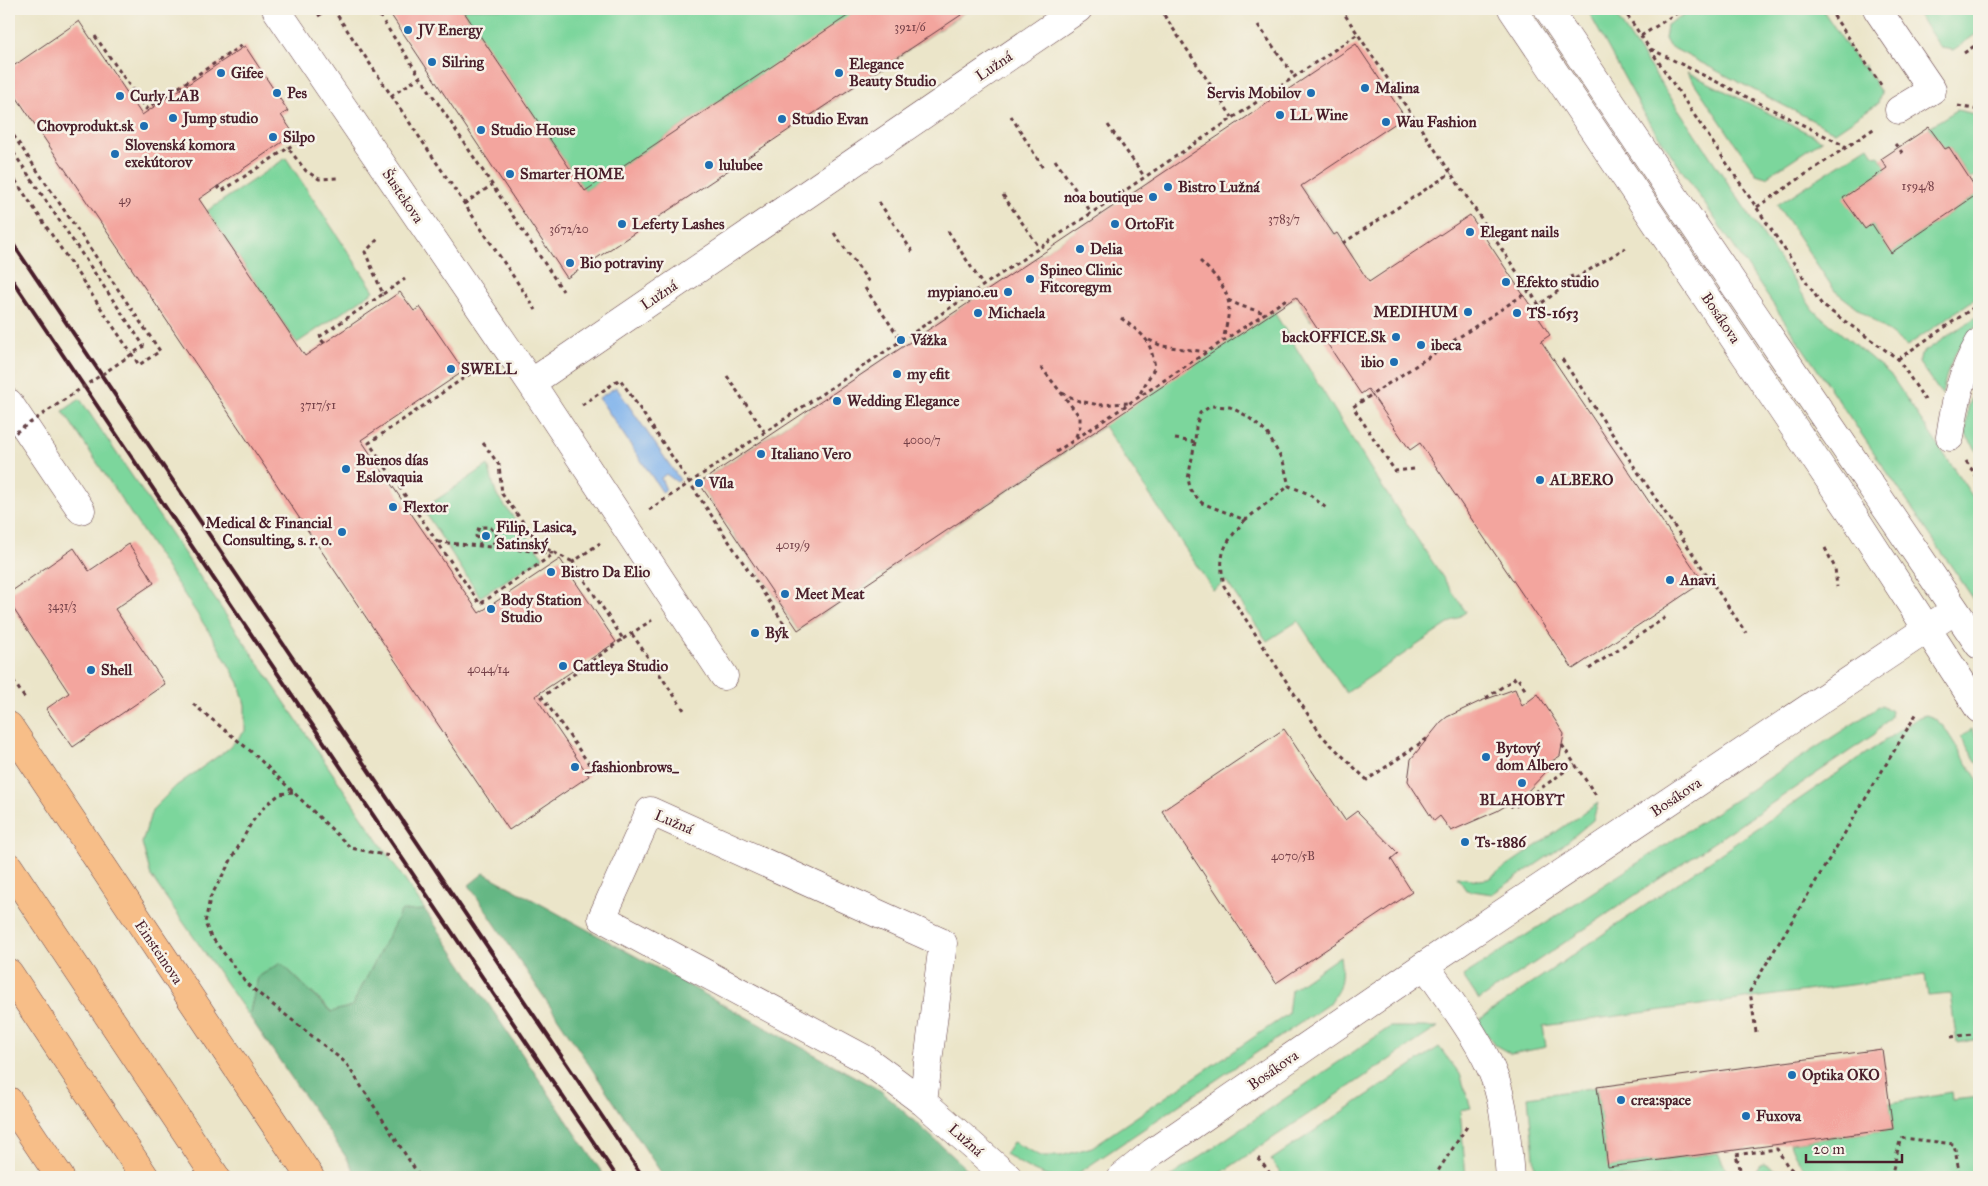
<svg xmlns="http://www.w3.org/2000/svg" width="1988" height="1186" viewBox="0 0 1988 1186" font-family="'IM FELL Great Primer',serif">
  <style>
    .green { fill: #7cd69c; stroke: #637a64 }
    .forest { fill: #65b784; stroke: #586b58 }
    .water { fill: #7fb2ec; stroke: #64688c }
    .building { fill: #f3a59e }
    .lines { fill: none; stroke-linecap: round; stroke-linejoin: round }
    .minor-casing { stroke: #623d43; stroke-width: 29 }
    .major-casing { stroke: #623d43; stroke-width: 29 }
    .highway-casing { stroke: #623d43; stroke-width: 29 }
    .path { stroke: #623d43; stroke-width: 3; stroke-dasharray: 4 4; stroke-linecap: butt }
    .minor { stroke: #fff; stroke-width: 28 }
    .major { stroke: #f7be88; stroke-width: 28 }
    .highway { stroke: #f7be88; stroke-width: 28 }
    .rail { stroke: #4a1f2b; stroke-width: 4 }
    .path-bridge { stroke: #623d43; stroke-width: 3; stroke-dasharray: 4 4; stroke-linecap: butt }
    .poi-dot { fill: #1f6fb2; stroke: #f7f3e8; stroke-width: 2 }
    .labels { text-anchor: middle; stroke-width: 5; stroke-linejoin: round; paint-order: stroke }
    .number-label { font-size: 12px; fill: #744048 }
    .poi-label { font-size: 15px; font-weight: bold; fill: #4a1f2b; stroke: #f7f3e8; text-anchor: start }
    .street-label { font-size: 15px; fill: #4a1f2b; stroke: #f7f3e8 }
  </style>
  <rect width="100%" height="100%" fill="#f7f3e8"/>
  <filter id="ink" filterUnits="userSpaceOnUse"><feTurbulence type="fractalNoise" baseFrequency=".02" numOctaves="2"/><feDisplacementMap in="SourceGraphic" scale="10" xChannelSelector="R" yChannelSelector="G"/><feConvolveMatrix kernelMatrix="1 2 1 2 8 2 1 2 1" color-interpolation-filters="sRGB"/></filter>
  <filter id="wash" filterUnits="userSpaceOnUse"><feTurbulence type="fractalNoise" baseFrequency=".0096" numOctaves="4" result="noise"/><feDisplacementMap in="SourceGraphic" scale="20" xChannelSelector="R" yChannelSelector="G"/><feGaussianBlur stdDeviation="1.12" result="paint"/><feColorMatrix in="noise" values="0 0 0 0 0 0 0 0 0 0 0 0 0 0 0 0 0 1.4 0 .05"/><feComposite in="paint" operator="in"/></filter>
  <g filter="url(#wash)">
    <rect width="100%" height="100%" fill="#ebe5c9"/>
    <!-- green -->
    <path class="green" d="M462 9H970L795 126 760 74 585 191Z
      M1587 9 1616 16 1813 310 1890 374 1979 506V607L1647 119Z
      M1692 9H1822L1861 67 1864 65 1881 93 1878 103 1835 132 1669 46 1665 39 1667 25Z
      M1914 9H1979V32L1953 50 1941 48Z
      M1687 72 1822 140 1766 177 1756 174Z
      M1957 110 1979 115V172L1970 179 1949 147 1945 149 1929 127Z
      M1868 146 1875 156 1878 155 1887 168 1844 198 1865 229 1872 224 1891 253 1979 193V296L1907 346 1835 291 1777 205Z
      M1198 150 1246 223 1301 186 1334 234 1337 233 1354 259 1352 261 1366 284 1311 321 1296 297 1274 312 1377 479 1466 612 1346 693 1298 621 1267 641 1226 581 1213 590 1104 426 798 630 699 483Z
      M286 158 374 291 297 343 207 211Z
      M1979 315C1979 330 1964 338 1957 351 1949 365 1945 379 1942 395L1919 363 1921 354Z
      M1979 377V454L1966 435 1968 408Z
      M80 399 425 910 401 912 352 1006 332 1012 281 963 258 977 249 1016 151 876 142 843 152 810 176 786 228 749 245 731V705L239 683 213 638 63 411Z
      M488 465 496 494 543 557 480 597 423 509Z
      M1882 705 1891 711 1890 717 1875 734 1479 1000 1463 976Z
      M1926 715 1934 718 1944 727 1979 782V1039L1957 1043 1950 994 1928 996 1925 975 1543 1026 1546 1047 1511 1054 1495 1045 1477 1021 1919 717Z
      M1972 729 1979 740V766L1961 737Z
      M1598 803 1593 820 1556 851 1492 894 1466 890 1457 877 1479 880 1488 879Z
      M1340 956C1343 978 1342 985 1330 1003L1077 1174C1051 1186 1027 1167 1005 1154L1013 1142 1041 1156H1061L1092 1147 1288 1014 1291 990Z
      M1390 1027H1438L1215 1177H1170Z
      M1439 1047 1460 1074 1471 1108 1460 1110 1466 1177H1283L1271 1160Z
      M1597 1087 1608 1167 1718 1153 1730 1177H1536L1528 1097Z
      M1951 1092 1952 1100 1979 1097V1177H1814C1803 1167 1794 1158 1790 1143L1893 1129 1889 1103Z
      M1764 1164 1785 1175 1787 1177H1751L1760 1165Z"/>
    <!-- forest -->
    <path class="forest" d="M484 873 881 1091 976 1177H664L469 885Z
      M425 910 605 1177H357L346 1157 249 1016 258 977 281 963 331 1012 352 1006 401 911Z"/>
    <!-- water -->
    <path class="water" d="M616 387 680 480 677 482 666 474 661 478 666 490 663 493 599 398Z"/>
    <g id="blocks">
      <!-- building -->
      <path class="building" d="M387 9H462L585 191 858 9H970L567 278Z
        M79 21 142 115 245 46 288 111 281 115 294 134 199 199 305 356 400 292 414 311 420 307 464 371 361 440 479 613 560 559 616 642 535 696 589 776 509 830 9 86V69Z
        M1356 44 1405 117 1301 186 1334 235 1337 233 1369 282 1470 215 1550 335 1541 341 1703 582 1573 669 1420 443 1410 450 1368 389 1361 394 1296 297 798 630 699 483Z
        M1929 127 1945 149 1949 147 1979 193 1891 253 1872 224 1865 229 1843 198 1887 168 1881 159Z
        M129 544 154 583 115 609 165 684 73 747 46 709 69 693 9 602V593L74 548 89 571Z
        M1515 689 1522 706 1538 694 1555 720 1564 734 1560 756 1544 766 1547 771 1524 795 1497 811 1451 831 1440 816 1434 821 1408 781 1411 759 1441 722 1447 717 1481 701Z
        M1284 729 1345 820 1357 811 1398 853 1391 859 1412 892 1276 983 1162 811Z
        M1882 1049 1893 1129 1608 1167 1597 1087Z"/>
    </g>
  </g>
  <g filter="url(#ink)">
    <use href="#blocks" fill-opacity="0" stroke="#623d43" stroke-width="1"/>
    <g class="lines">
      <!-- minor casing -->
      <g class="minor-casing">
        <path id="minor" d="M276 9 531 383 724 676
          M1512 9 1859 524 1979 709
          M1548 9 1678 202 1979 645
          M1877 9 1932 90 1899 110
          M531 383 1078 9
          M9 403 81 510
          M1950 437C1955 402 1961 374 1979 343
          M1425 965C1448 999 1481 1040 1495 1079 1506 1110 1507 1145 1510 1177
          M923 1102 943 943 650 811 602 918 865 1059 923 1102 1008 1177
          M1122 1177 1153 1152 1425 965 1955 610"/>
      </g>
      <!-- major casing -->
      <g class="major-casing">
        <path id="major" d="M9 726 310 1177
          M9 1101 60 1177"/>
      </g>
      <!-- highway casing -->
      <g class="highway-casing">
        <path id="highway" d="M9 867 216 1177
          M9 973 145 1177"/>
      </g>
      <!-- path -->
      <path class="path" d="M333 9 536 310
        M375 9 563 291
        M1341 9 1539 305 1573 280
        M1623 9 1822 305 1898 359 1925 400
        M1829 9 1881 85
        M9 13 15 9
        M1164 15 1232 117
        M318 16 329 9
        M1258 25 1294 76
        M95 36 146 109 245 43
        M1641 36 1683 9
        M1651 49 1847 147
        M1964 53 1979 43
        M391 96 420 77
        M1958 106 1979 110
        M1011 116 1043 168
        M1108 125 1144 176
        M9 129 160 351 139 365 9 171
        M1895 144 1905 156
        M9 146 144 346
        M288 148 307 135
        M1055 160 1091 212
        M217 186 222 191 288 148 306 171 319 179 337 178
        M1003 195 1039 247
        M879 202 914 254
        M464 204 492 185
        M1757 207 1875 128
        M948 231 982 284
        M834 233 871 285
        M1343 243 1451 173
        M1200 261C1212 272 1228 288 1229 306 1229 317 1225 330 1223 341
        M1571 275 1573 280 1625 248
        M865 288 901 340
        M383 294 405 279
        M1228 300 1241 306 1265 313
        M1121 318C1145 337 1149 336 1155 367L1138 397
        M1149 340 1162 346 1206 352
        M324 343 319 337 383 294 365 252 378 239
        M1562 359 1746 633
        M1898 359 1979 304
        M1041 367 1080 417V426L1075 439
        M477 369 369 443 480 604 555 553 573 562
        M727 376 764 431
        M1062 393 1079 401 1099 405 1128 403
        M582 405 620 379 785 625
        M1175 439 1195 442 1196 427 1200 413 1211 406 1230 407 1247 416 1267 433 1283 461 1289 486 1309 494 1326 508
        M1195 442 1188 479 1191 491 1202 503 1245 520 1289 486
        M483 443 499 465 502 494 541 546 555 553
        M1056 452 1288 298
        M1966 461 1979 480
        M1414 469 1395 471 1353 407 1529 291
        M1974 473 1979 472
        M649 510 1358 34
        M1245 520C1223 546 1218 552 1224 586L1322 736 1367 780 1428 738
        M438 542 553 553
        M481 546 476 536 479 527H490L496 534 495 542 489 546
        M1825 548 1835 568 1837 587
        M632 634 684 710
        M623 639 652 620
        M1589 669 1666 617
        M9 674 26 700
        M1486 698 1517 677 1526 691
        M193 704 253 753 351 848 389 856
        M1562 745 1597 797
        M594 771 542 697 623 639 573 562 600 543
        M293 792 280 794 266 805 252 822 210 898 205 923 210 935 248 985 346 1063 420 1177
        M1510 804 1513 808 1575 764
        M1756 1032 1750 991 1918 711
        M1951 1037 1979 1033
        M1258 1158 1273 1177
        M1434 1177 1468 1125
        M1741 1177 1739 1163 1735 1155 1777 1149 1787 1165 1799 1177
        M1891 1177 1900 1141 1903 1138 1954 1144 1960 1177"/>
      <!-- minor -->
      <use href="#minor" class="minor"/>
      <!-- major -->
      <use href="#major" class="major"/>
      <!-- highway -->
      <use href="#highway" class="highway"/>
      <!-- rail -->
      <path class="rail" d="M9 238 643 1177
        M9 275 617 1177"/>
      <!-- path-bridge -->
      <path class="path-bridge" d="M9 437 144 346"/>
    </g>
  </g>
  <!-- markers -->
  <g class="poi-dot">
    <circle cx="408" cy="30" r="5"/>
    <circle cx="432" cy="62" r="5"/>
    <circle cx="221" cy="73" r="5"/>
    <circle cx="839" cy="73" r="5"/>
    <circle cx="1365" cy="88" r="5"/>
    <circle cx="277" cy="93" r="5"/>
    <circle cx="1311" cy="93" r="5"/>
    <circle cx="120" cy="96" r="5"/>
    <circle cx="1280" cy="115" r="5"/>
    <circle cx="173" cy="118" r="5"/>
    <circle cx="782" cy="119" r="5"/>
    <circle cx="1386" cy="122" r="5"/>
    <circle cx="144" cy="126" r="5"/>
    <circle cx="481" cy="130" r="5"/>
    <circle cx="273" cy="137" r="5"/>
    <circle cx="115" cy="154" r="5"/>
    <circle cx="709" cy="165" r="5"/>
    <circle cx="510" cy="174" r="5"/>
    <circle cx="1168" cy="187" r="5"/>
    <circle cx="1153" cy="197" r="5"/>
    <circle cx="622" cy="224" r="5"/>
    <circle cx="1115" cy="224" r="5"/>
    <circle cx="1470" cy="232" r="5"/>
    <circle cx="1080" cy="249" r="5"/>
    <circle cx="570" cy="263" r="5"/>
    <circle cx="1030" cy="279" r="5"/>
    <circle cx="1506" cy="282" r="5"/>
    <circle cx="1008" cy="292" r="5"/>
    <circle cx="1468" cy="312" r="5"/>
    <circle cx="978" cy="313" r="5"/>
    <circle cx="1517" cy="313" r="5"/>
    <circle cx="1396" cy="337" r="5"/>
    <circle cx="901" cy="340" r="5"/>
    <circle cx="1421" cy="345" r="5"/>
    <circle cx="1394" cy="362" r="5"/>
    <circle cx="451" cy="369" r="5"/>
    <circle cx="897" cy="374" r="5"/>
    <circle cx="837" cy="401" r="5"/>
    <circle cx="761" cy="454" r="5"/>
    <circle cx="346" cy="469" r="5"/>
    <circle cx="1540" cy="480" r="5"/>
    <circle cx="699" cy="483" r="5"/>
    <circle cx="393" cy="507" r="5"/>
    <circle cx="342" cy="532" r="5"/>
    <circle cx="486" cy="536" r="5"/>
    <circle cx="551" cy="572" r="5"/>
    <circle cx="1670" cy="580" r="5"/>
    <circle cx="785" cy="594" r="5"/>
    <circle cx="491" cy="609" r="5"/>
    <circle cx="755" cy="633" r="5"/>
    <circle cx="563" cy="666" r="5"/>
    <circle cx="91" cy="670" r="5"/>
    <circle cx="1486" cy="757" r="5"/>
    <circle cx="575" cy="767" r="5"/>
    <circle cx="1522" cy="783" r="5"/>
    <circle cx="1465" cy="842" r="5"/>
    <circle cx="1792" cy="1075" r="5"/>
    <circle cx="1621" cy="1100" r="5"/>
    <circle cx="1746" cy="1116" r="5"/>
  </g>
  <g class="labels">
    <!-- number labels -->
    <g class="number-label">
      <text x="910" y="31">3921/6</text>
      <text x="1918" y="190">1594/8</text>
      <text x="125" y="204">49</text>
      <text x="1284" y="223">3783/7</text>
      <text x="569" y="233">3672/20</text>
      <text x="318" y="409">3717/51</text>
      <text x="922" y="444">4000/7</text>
      <text x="793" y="549">4019/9</text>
      <text x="62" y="610">3431/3</text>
      <text x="488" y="673">4044/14</text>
      <text x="1293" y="860">4070/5B</text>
    </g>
    <!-- poi labels -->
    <g class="poi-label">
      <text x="418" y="35">JV Energy</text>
      <text x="442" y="67">Silring</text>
      <text x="849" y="69">Elegance<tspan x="849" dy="17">Beauty Studio</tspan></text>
      <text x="231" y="78">Gifee</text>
      <text x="1375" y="93">Malina</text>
      <text x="287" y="98">Pes</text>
      <text x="1301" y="98" text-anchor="end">Servis Mobilov</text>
      <text x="130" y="101">Curly LAB</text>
      <text x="1290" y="120">LL Wine</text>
      <text x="183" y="123">Jump studio</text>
      <text x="792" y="124">Studio Evan</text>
      <text x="1396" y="127">Wau Fashion</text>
      <text x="134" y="131" text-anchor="end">Chovprodukt.sk</text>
      <text x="491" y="135">Studio House</text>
      <text x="283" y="142">Silpo</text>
      <text x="125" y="150">Slovenská komora<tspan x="125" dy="17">exekútorov</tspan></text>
      <text x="719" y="170">lulubee</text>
      <text x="520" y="179">Smarter HOME</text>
      <text x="1178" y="192">Bistro Lužná</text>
      <text x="1143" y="202" text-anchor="end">noa boutique</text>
      <text x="632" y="229">Leferty Lashes</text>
      <text x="1125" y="229">OrtoFit</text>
      <text x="1480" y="237">Elegant nails</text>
      <text x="1090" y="254">Delia</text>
      <text x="580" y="268">Bio potraviny</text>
      <text x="1040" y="275">Spineo Clinic<tspan x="1040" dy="17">Fitcoregym</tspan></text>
      <text x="1516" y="287">Efekto studio</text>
      <text x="998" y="297" text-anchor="end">mypiano.eu</text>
      <text x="1458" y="317" text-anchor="end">MEDIHUM</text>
      <text x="988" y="318">Michaela</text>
      <text x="1527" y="318">TS-1653</text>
      <text x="1386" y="342" text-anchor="end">backOFFICE.Sk</text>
      <text x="911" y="345">Vážka</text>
      <text x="1431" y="350">ibeca</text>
      <text x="1384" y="367" text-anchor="end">ibio</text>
      <text x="461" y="374">SWELL</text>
      <text x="907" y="379">my efit</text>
      <text x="847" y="406">Wedding Elegance</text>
      <text x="771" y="459">Italiano Vero</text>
      <text x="356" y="465">Buenos días<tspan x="356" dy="17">Eslovaquia</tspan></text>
      <text x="1550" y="485">ALBERO</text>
      <text x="709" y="488">Víla</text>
      <text x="403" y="512">Flextor</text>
      <text x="332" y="528" text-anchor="end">Medical &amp; Financial<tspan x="332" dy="17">Consulting, s. r. o.</tspan></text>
      <text x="496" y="532">Filip, Lasica,<tspan x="496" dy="17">Satinský</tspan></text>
      <text x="561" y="577">Bistro Da Elio</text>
      <text x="1680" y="585">Anavi</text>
      <text x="795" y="599">Meet Meat</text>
      <text x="501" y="605">Body Station<tspan x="501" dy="17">Studio</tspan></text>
      <text x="765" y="638">Býk</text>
      <text x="573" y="671">Cattleya Studio</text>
      <text x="101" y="675">Shell</text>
      <text x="1496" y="753">Bytový<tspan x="1496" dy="17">dom Albero</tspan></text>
      <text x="585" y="772">_fashionbrows_</text>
      <text x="1522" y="805" text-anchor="middle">BLAHOBYT</text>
      <text x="1475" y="847">Ts-1886</text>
      <text x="1802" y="1080">Optika OKO</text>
      <text x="1631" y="1105">crea:space</text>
      <text x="1756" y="1121">Fuxova</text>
    </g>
    <!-- street labels -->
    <g class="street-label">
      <text transform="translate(994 66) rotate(-34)" y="5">Lužná</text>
      <text transform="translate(403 196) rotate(56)" y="5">Šustekova</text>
      <text transform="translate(659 295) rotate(-34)" y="5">Lužná</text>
      <text transform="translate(1721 318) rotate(56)" y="5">Bosákova</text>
      <text transform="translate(1676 797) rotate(-34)" y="5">Bosákova</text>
      <text transform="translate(674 822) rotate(23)" y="5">Lužná</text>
      <text transform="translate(159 952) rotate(56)" y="5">Einsteinova</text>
      <text transform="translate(1273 1070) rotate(-35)" y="5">Bosákova</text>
      <text transform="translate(966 1140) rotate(42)" y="5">Lužná</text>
    </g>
  </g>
  <!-- margin -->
  <rect width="1988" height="1186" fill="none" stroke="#f7f3e8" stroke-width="30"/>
  <!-- scale -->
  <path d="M1806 1154v8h96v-8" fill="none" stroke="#4a1f2b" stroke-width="2.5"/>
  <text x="1813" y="1154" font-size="15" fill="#4a1f2b" stroke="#f7f3e8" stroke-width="4" paint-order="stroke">20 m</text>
</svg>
